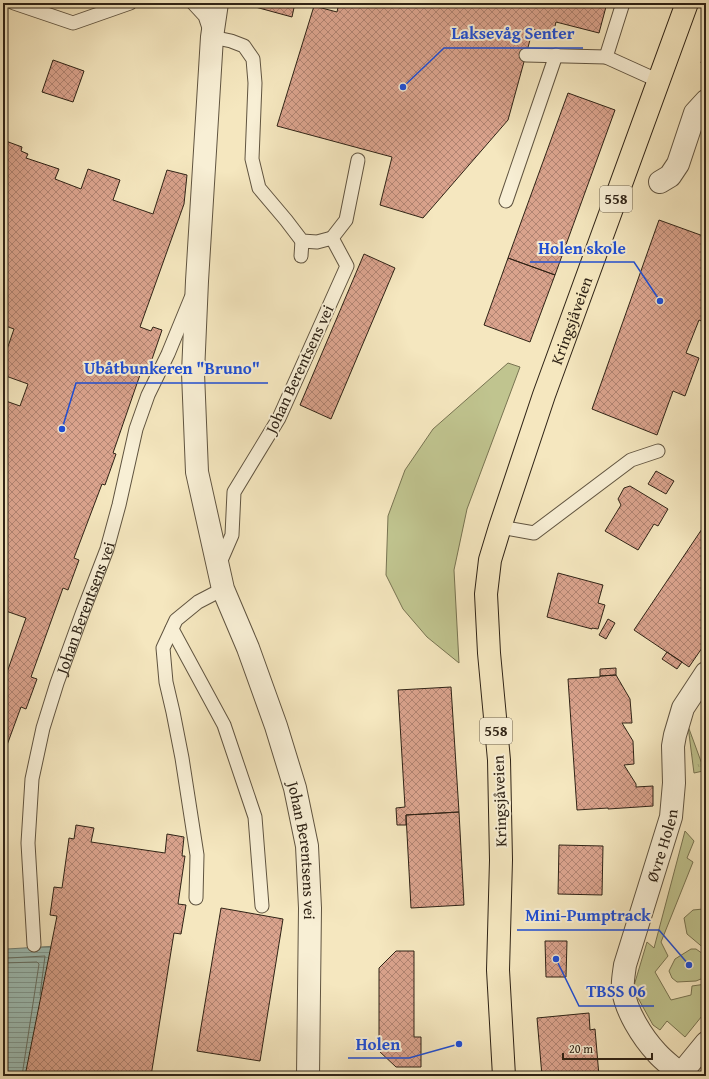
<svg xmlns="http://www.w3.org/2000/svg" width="709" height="1079" viewBox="0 0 709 1079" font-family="'Gentium Book Plus',serif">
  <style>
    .grass { fill: url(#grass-tufts); stroke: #787452 }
    .park { fill: #c0c48f; stroke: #787452 }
    .water { fill: url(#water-rules); stroke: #718177 }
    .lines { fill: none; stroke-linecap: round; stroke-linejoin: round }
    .shore { stroke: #667166; stroke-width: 1 }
    .building { fill: url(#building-cross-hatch); stroke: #2f2316 }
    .service-casing { stroke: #605440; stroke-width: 15 }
    .minor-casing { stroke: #605440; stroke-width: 24 }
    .tertiary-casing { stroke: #605440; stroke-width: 24 }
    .primary-casing { stroke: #2f2316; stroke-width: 24 }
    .service { stroke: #f8efd5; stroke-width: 13 }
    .minor { stroke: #f8efd5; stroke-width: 22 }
    .tertiary { stroke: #f8efd5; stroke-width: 22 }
    .primary { stroke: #f5e7bf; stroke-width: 22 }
    .labels { text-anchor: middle; stroke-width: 4; stroke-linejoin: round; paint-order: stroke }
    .shield { fill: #f8efd5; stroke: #6b604f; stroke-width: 1 }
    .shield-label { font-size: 15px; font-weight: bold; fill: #2f2316 }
    .street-label { font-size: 16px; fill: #2f2316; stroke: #f8efd5 }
    .leader { fill: none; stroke: #1d4ed8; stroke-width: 1.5 }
    .callout-dot { fill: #1d4ed8; stroke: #f8efd5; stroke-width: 1.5 }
    .callout-label { font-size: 17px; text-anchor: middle; font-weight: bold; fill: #1d4ed8; stroke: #f8efd5; stroke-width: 4; stroke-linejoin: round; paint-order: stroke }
  </style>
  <defs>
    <pattern id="grass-tufts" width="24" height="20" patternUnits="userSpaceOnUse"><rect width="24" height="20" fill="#c0c48f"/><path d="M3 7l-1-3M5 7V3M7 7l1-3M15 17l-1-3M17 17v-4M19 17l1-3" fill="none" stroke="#a5a87b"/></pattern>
    <pattern id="water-rules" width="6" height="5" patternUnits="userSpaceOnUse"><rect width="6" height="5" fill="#9dbfb7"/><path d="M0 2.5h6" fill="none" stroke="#809b94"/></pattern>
    <pattern id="building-cross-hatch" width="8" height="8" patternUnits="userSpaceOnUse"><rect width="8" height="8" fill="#daa38d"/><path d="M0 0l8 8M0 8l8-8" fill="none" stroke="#b18472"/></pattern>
  </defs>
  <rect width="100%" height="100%" fill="#f5e7bf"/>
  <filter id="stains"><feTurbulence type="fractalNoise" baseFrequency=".005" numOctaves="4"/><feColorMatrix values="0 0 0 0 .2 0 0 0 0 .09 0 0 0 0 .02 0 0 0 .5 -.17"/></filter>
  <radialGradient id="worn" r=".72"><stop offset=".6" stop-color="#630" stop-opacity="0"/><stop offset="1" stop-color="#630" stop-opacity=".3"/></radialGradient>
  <!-- grass -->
  <path class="grass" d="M688 726 706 775V800L703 771 694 773Z"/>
  <!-- park -->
  <path class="park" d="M508 363 520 367 467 509 454 570 459 663 427 637 403 609 386 575 388 516 405 470 433 429Z
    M685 831 694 841 687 858 693 862 661 942 668 956 655 972 671 1000 691 995 692 986 706 984V1011L685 1037 667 1021 660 1030 653 1025 633 989 647 942 654 948Z
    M703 909H706V950L687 934 684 918 693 910Z
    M691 949H696L706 956V977L696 981 677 982 672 978 669 971 675 959Z"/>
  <!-- water -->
  <path class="water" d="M3 909 7 949 57 946 37 1076H3Z"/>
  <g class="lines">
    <!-- shore -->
    <path class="shore" d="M3 957 8 958 45 956 40 995
      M3 963 37 962 39 964 22 1076"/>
  </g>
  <!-- building -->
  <path class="building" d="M249 3H295L292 17 248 5Z
    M339 3H607L599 33 556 22 553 34 533 29 508 120 423 218 380 205 392 157 277 126 314 6 337 12Z
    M706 45V65L701 63Z
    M53 60 84 71 73 102 42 92Z
    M568 93 615 110 555 275 508 258Z
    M3 140 22 147 21 151 28 154 26 158 59 169 55 179 81 189 88 169 120 180 113 200 153 214 167 170 187 175 184 204 140 327 151 331 153 327 162 330 149 368 141 365 139 369H142L113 453 116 454 105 485 102 484 74 558 79 560 68 590 63 588 31 677 37 679 26 709 21 707 3 756V684L26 618 3 610V400L20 406 28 384 3 375V361L14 329 3 325Z
    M659 220 706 237V323L699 320 686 353 699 358 685 396 673 391 657 435 592 409Z
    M364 254 395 268 331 419 300 405Z
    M508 258 555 275 530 342 484 325Z
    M656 471 674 481 666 494 648 484Z
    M630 486 668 509 658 526 654 524 638 550 605 531 621 505 618 499 624 488Z
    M706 523V627L703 625 702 648 689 667 634 630Z
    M558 573 603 585 598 603 605 605 598 629 592 628V629L547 617Z
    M608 619 615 623 606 639 599 635Z
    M667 652 682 662 677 669 662 659Z
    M616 668V675L600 676V669Z
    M616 675 630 699 632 723H622L633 741 634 764 624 765 636 784V787L653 786V806L608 809V808L577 810 568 679 600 677V676Z
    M451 687 459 812 406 815V825H397L396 808 405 807 398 690Z
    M459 812 464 905 411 908 406 815Z
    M76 825 94 828 91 842 165 853 167 834 184 837 182 856H185L178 904 186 905 181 934 174 933 151 1076H25L57 916 50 915 54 887 62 888 69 838 74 839Z
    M559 845 603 846 602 895 558 894Z
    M221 908 283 919 260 1061 197 1051Z
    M545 941H567L566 977H546Z
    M396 951H414V1037H421V1067H396L379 1051V968Z
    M589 1013 590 1030 595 1029 599 1076H542L537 1018Z"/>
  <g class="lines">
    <!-- service casing -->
    <g class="service-casing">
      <g id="service">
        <path d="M14 3 73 23 130 3"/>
        <path d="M193 3 205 16 212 37 231 41 244 46 253 59 255 83 252 159 259 188 286 220 302 241 317 242 332 238 347 266 279 418 234 492 232 535 219 565"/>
        <path d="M526 55 606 57 659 81"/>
        <path d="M606 57 623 3"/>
        <path d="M506 201 556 55"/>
        <path d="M332 238 346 220 358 160"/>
        <path d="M301 256 302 241"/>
        <path d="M500 527 534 533 631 460 658 451"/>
        <path d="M172 629 224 725 255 817 262 906"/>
        <path d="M196 898 197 855 182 758 173 712 166 682 163 648 176 620 198 602 223 589"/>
        <path id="s1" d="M34 945 28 843 32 779 43 728 57 683 82 614 107 549 119 505 136 429 148 395 168 354 191 298"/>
      </g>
    </g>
    <!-- minor casing -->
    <g class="minor-casing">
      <g id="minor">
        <path d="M660 182 670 176 678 164 695 113 706 101"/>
        <path id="s2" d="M680 1074C673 1067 664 1061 657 1053 642 1037 626 1011 623 990 622 982 624 973 625 965L671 817 674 783 673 746 675 735 683 708 706 673"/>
        <path d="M679 1076 706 1043"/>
      </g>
    </g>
    <!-- tertiary casing -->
    <g class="tertiary-casing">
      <g id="tertiary">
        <path id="s3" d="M217 3 212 37 197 281 193 373 197 472 223 589 248 648 276 726 295 788 307 846 310 908 308 1076"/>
      </g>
    </g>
    <!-- primary casing -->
    <g class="primary-casing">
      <g id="primary">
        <path id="s4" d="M504 1076 498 970 501 860 499 760 489 653 486 594 490 560 500 527 544 395 687 3"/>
      </g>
    </g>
    <!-- service -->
    <use href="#service" class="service"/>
    <!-- minor -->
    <use href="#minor" class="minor"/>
    <!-- tertiary -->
    <use href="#tertiary" class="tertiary"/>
    <!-- primary -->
    <use href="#primary" class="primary"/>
  </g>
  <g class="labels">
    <!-- shield labels -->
    <g class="shield">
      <rect x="600" y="186" width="32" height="26" rx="3"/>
      <rect x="480" y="718" width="32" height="26" rx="3"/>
    </g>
    <g class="shield-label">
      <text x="616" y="204">558</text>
      <text x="496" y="736">558</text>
    </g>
    <!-- street labels -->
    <g class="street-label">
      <text dy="6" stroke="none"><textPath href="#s4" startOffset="770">Kringsjåveien</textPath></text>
      <text transform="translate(299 369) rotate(-65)" y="6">Johan Berentsens vei</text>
      <text dy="6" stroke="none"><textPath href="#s1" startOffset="346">Johan Berentsens vei</textPath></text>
      <text transform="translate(499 801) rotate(-92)" y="6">Kringsjåveien</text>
      <text dy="6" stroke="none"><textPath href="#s2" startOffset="254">Øvre Holen</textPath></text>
      <text dy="6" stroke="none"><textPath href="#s3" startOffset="865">Johan Berentsens vei</textPath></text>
    </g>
  </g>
  <!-- callouts -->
  <path class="leader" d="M403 87L444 48H583M660 301L634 262H530M62 429L76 383H268M689 965L659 930H517M556 959L579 1006H654M459 1044L409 1058H348"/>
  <g class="callout-dot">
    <circle cx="403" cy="87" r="4"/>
    <circle cx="660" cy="301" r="4"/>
    <circle cx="62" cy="429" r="4"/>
    <circle cx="689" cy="965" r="4"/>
    <circle cx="556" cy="959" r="4"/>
    <circle cx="459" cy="1044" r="4"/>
  </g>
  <g class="callout-label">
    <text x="513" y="39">Laksevåg Senter</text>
    <text x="582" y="254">Holen skole</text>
    <text x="172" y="374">Ubåtbunkeren "Bruno"</text>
    <text x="588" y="921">Mini-Pumptrack</text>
    <text x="616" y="997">TBSS 06</text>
    <text x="378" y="1050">Holen</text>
  </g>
  <!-- margin -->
  <rect width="709" height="1079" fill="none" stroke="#f5e7bf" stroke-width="16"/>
  <rect x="4" y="4" width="701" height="1071" fill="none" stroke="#2f2316" stroke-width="2"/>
  <rect x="8" y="8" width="693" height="1063" fill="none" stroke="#2f2316"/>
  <!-- scale -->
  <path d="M563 1053v6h89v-6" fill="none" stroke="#2f2316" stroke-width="2"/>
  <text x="569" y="1053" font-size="12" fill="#2f2316" stroke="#f8efd5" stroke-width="3" paint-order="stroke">20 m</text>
  <rect width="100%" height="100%" filter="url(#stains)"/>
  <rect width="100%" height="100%" fill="url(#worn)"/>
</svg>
